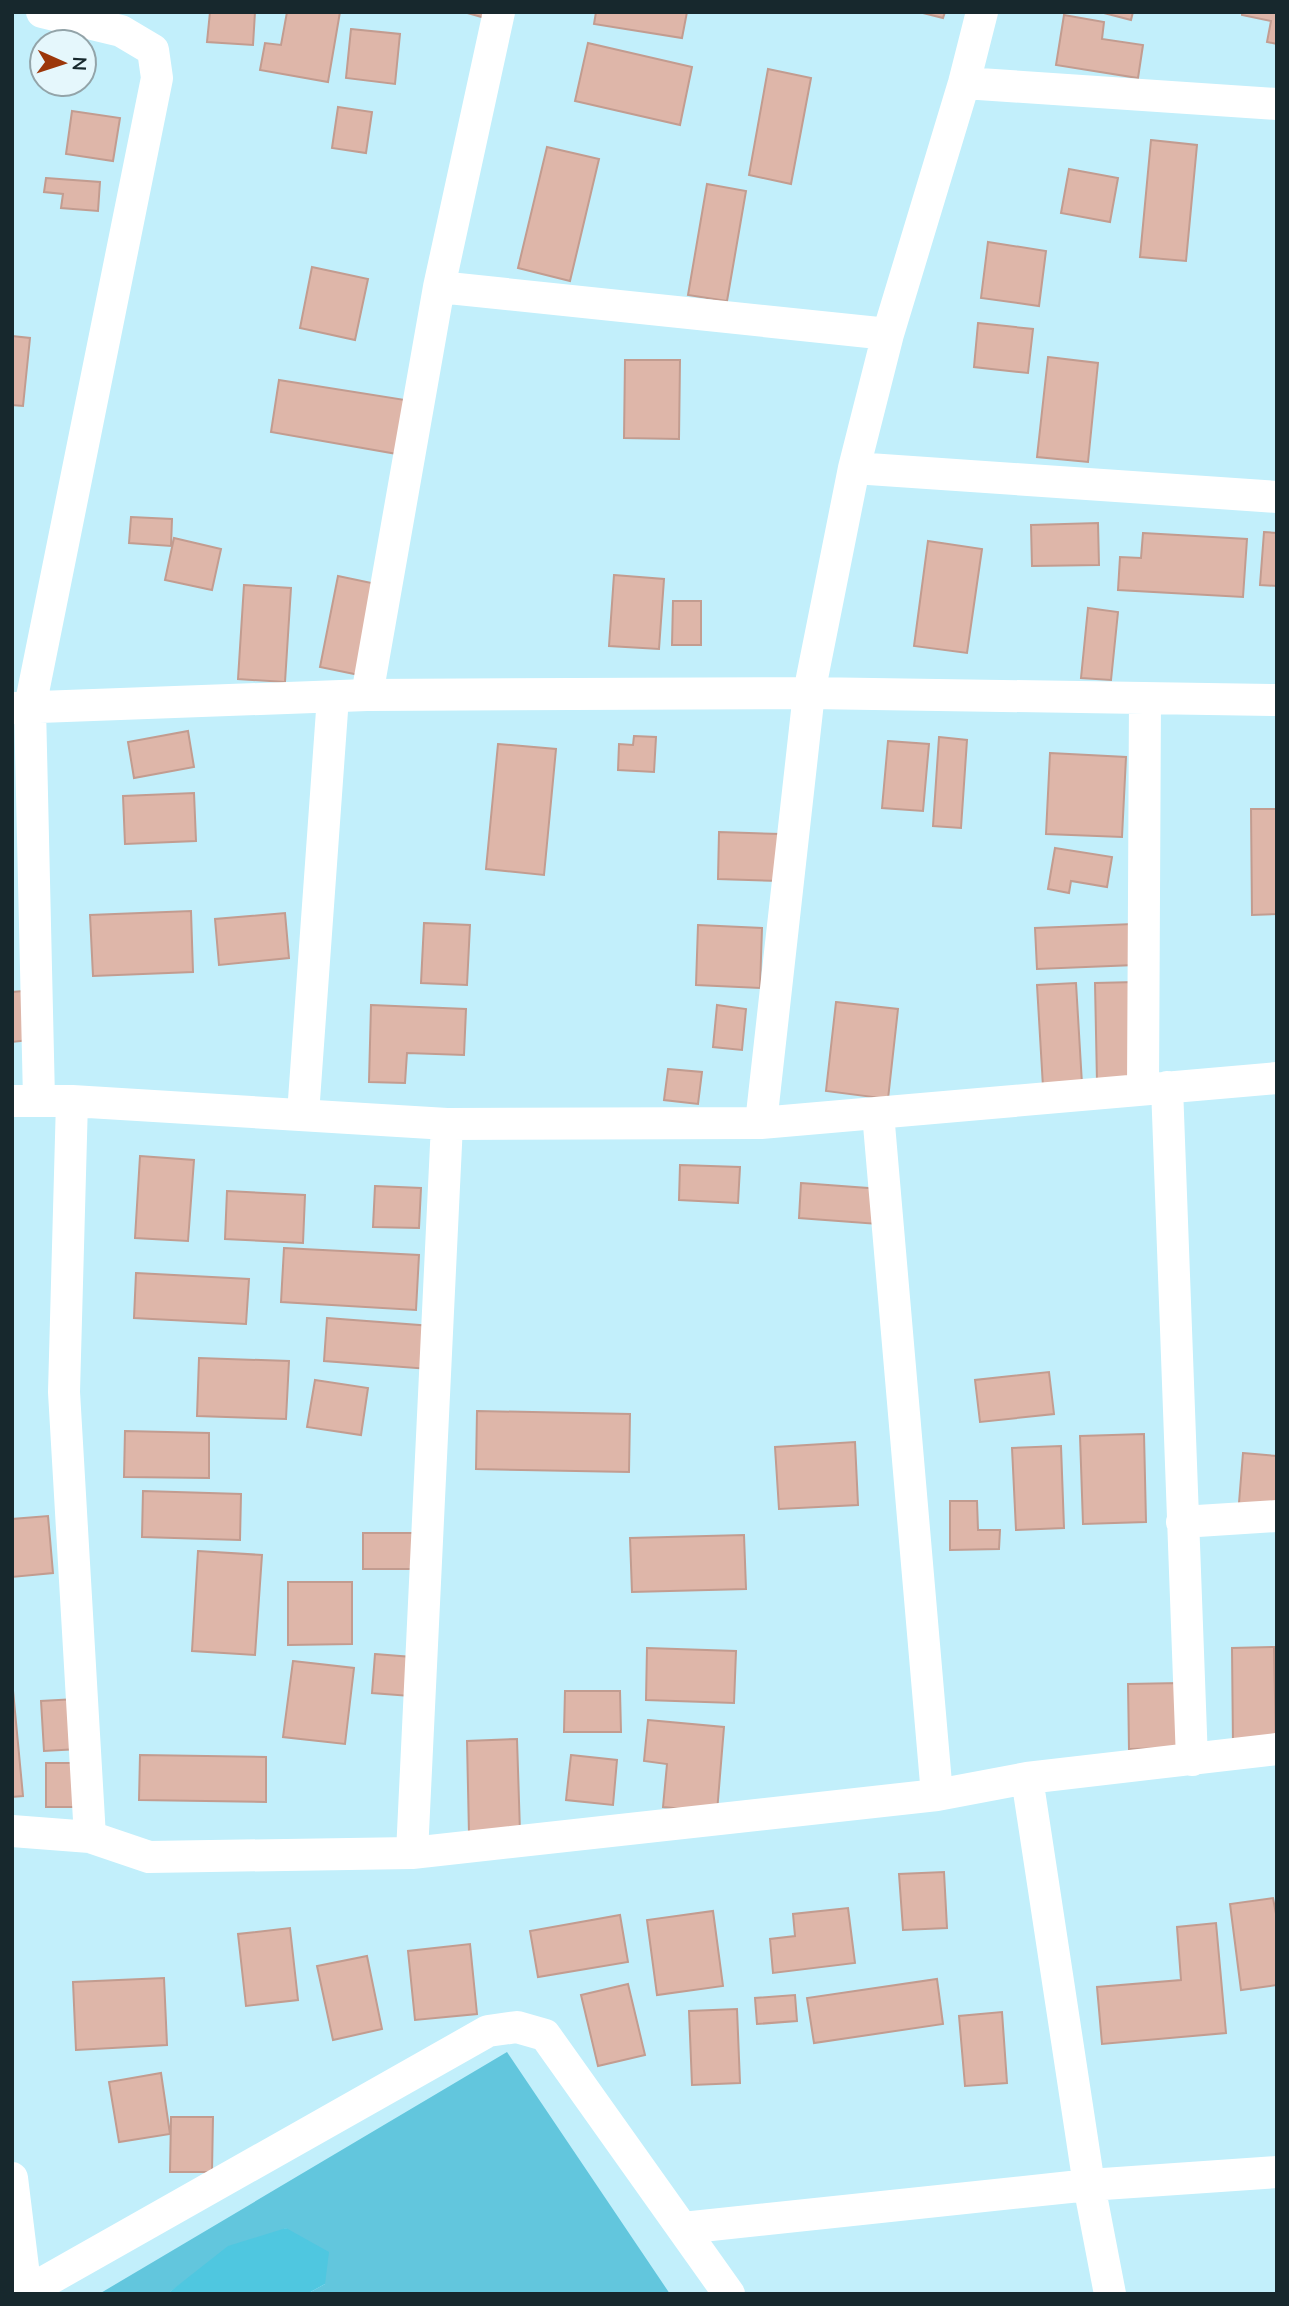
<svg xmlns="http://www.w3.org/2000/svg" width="1289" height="2306" viewBox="0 0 1289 2306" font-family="Mulish,sans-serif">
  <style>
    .green { fill: #62c6dd }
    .forest { fill: #4fc7e0 }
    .building { fill: #deb6a9; stroke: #c29c90; stroke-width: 2 }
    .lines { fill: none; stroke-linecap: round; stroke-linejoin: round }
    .minor { stroke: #fff; stroke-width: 32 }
  </style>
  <rect width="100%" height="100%" fill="#c2effb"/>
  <!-- green -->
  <path class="green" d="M507 2052 670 2294H307L325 2284 286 2228 192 2276 167 2294H99Z"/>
  <!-- forest -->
  <path class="forest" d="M286 2228 329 2252 325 2284 307 2294H167L228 2246Z"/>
  <!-- building -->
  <path class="building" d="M210 12H255L253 45 207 42Z
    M287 12H340L328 82 260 70 265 43 281 45Z
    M464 12H487L485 18Z
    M596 12H687L682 38 594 24Z
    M919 12H945L943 18Z
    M1100 12H1133L1131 20Z
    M1242 12H1277V44L1267 42 1271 21 1242 15Z
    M1064 15 1104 22 1102 39 1143 45 1138 78 1056 65Z
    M351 29 400 34 395 84 346 78Z
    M588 43 692 67 680 125 575 101Z
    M768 69 811 78 791 184 749 175Z
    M338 107 372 112 366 153 332 148Z
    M72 111 120 118 113 161 66 154Z
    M1151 140 1197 145 1186 261 1140 257Z
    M547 147 599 159 570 281 518 268Z
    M1069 169 1118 178 1110 222 1061 213Z
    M46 178 100 182 98 211 61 208 63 194 44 192Z
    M707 184 746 191 727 301 688 295Z
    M988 242 1046 251 1039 306 981 298Z
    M312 267 368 279 355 340 300 328Z
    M978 323 1033 329 1028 373 974 367Z
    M12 336 30 338 23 406 12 405Z
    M1048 357 1098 363 1088 462 1037 457Z
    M625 360H680L679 439 624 438Z
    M279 380 405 400 397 454 271 432Z
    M131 517 172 519 171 546 129 543Z
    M1098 523 1099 565 1032 566 1031 525Z
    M1264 532 1277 533V586L1260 585Z
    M1143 533 1247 539 1243 597 1118 590 1120 557 1141 558Z
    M174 538 221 549 212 590 165 580Z
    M928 541 982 549 967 653 914 646Z
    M614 575 664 579 659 649 609 646Z
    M338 576 381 585 364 676 320 667Z
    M244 585 291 588 285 682 238 679Z
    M673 601H701V645H672Z
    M1088 608 1118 612 1111 680 1081 678Z
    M188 731 194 767 134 778 128 742Z
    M634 736 656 737 654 772 618 770 619 744 633 745Z
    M939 737 967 740 961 828 933 826Z
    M888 741 929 744 923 811 882 808Z
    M498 744 556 749 544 875 486 869Z
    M1050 753 1126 757 1122 837 1046 834Z
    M194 793 196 841 125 844 123 796Z
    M1251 809H1277V914L1252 915Z
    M719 832 781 834 779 881 718 879Z
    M1055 848 1112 857 1107 887 1071 881 1069 893 1048 889Z
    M191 911 193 972 93 976 90 915Z
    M285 913 289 958 219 965 215 919Z
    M424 923 470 925 467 985 421 983Z
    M1133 924 1135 965 1037 969 1035 928Z
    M698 925 762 928 760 988 696 985Z
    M1136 982 1138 1081 1097 1082 1095 983Z
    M1076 983 1082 1084 1043 1087 1037 985Z
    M23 991 29 1040 12 1042V992Z
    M836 1002 898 1009 888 1099 826 1091Z
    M371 1005 466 1009 464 1055 407 1053 405 1083 369 1082Z
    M717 1005 746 1009 742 1050 713 1047Z
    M668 1069 702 1072 698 1104 664 1100Z
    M140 1156 194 1160 188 1241 135 1238Z
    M680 1165 740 1167 738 1203 679 1200Z
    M801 1183 881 1189 878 1224 799 1218Z
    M375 1186 421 1188 419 1228 373 1227Z
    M227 1191 305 1195 303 1243 225 1239Z
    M284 1248 419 1255 416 1310 281 1302Z
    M136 1273 249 1279 246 1324 134 1318Z
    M327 1318 432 1326 429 1369 324 1361Z
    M199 1358 289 1361 286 1419 197 1416Z
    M1049 1372 1054 1414 980 1422 975 1380Z
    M315 1380 368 1388 361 1435 307 1427Z
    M477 1411 630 1414 629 1472 476 1469Z
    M125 1431 209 1433V1478L124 1477Z
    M1144 1434 1146 1522 1083 1524 1080 1436Z
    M855 1442 858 1505 779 1509 775 1447Z
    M1061 1446 1064 1528 1016 1530 1012 1448Z
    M1243 1453 1277 1456V1507L1239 1503Z
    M143 1491 241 1494 240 1540 142 1537Z
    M950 1501H977L978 1530H1000L999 1549 950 1550Z
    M48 1516 53 1573 12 1577V1519Z
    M363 1533H417V1569H363Z
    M744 1535 746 1589 632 1592 630 1538Z
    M198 1551 262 1555 255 1655 192 1651Z
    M288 1582H352V1644L288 1645Z
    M1274 1647 1276 1745 1233 1746 1232 1648Z
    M647 1648 736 1651 734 1703 646 1700Z
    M375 1654 412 1657 410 1696 372 1693Z
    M293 1661 354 1668 345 1744 283 1737Z
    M12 1680 23 1796 12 1797Z
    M1180 1683 1181 1748 1129 1749 1128 1684Z
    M565 1691H620L621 1732H564Z
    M76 1699 79 1749 44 1751 41 1701Z
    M648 1720 724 1727 717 1812 663 1807 667 1764 644 1761Z
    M517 1739 520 1832 469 1834 467 1741Z
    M140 1755 266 1757V1802L139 1800Z
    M571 1755 617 1760 613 1805 566 1800Z
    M46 1763H82V1807H46Z
    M944 1872 947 1928 903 1930 899 1874Z
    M1273 1898 1277 1919V1985L1241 1990 1230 1904Z
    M848 1908 855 1963 773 1973 770 1939 795 1936 793 1914Z
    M713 1911 723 1986 657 1995 647 1920Z
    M620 1915 628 1962 538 1977 530 1931Z
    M1216 1923 1226 2033 1102 2044 1097 1987 1181 1980 1177 1927Z
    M290 1928 298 2000 246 2006 238 1934Z
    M470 1944 477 2014 415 2020 408 1951Z
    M367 1956 382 2029 333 2040 317 1966Z
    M164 1978 167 2045 76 2050 73 1982Z
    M937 1979 943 2024 814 2043 807 1998Z
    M628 1984 645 2055 598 2066 581 1995Z
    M795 1995 797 2021 757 2024 755 1998Z
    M737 2009 740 2083 692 2085 689 2011Z
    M1002 2012 1007 2083 965 2086 959 2016Z
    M161 2073 170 2134 119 2142 109 2082Z
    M171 2117H213L212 2172H170Z"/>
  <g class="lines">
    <!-- minor -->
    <path class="minor" d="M964 83 1277 104
      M439 287 888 334
      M854 468 1277 497
      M367 695 439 287 499 12
      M12 708 367 695 809 693 1277 700
      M1167 1087 1192 1760
      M1143 1089 1145 699
      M39 1099 30 707 157 78 153 50 121 31 42 12
      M12 1101H72L447 1124 761 1123 1277 1078
      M72 1101 64 1392 90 1837
      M878 1113 937 1795
      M303 1114 333 697
      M761 1123 809 693 854 468 888 334 964 83 982 12
      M1182 1522 1277 1516
      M1027 1778 1089 2185 1110 2294
      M12 1831 90 1837 149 1857 412 1853 937 1795 1027 1778 1277 1749
      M412 1853 447 1124
      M12 2178 26 2292
      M683 2228 1089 2185 1277 2172
      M23 2294 488 2031 517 2027 545 2035 729 2294"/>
  </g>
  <!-- border -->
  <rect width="1289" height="2306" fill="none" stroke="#17282d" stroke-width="28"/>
  <!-- north arrow -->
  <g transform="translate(63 63) rotate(93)"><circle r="33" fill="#e5f7fc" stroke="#93a4a9" stroke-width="2"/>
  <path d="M0-5L12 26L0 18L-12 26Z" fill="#9c370a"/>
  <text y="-10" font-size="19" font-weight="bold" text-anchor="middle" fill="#17282d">N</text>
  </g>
</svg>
